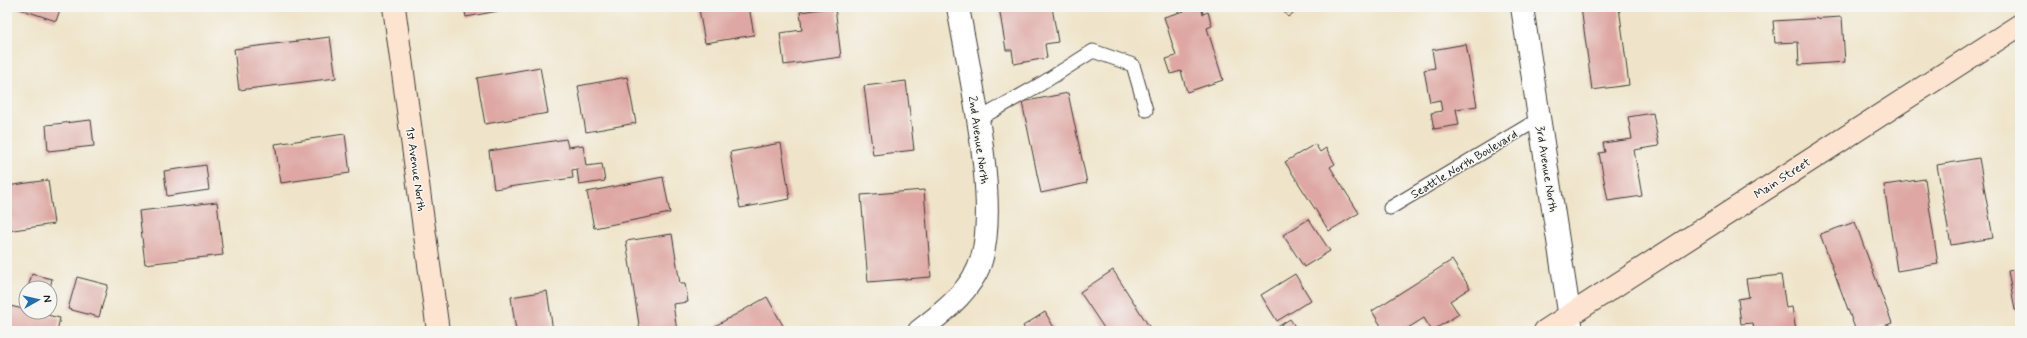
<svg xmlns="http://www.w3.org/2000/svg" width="2027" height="338" viewBox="0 0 2027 338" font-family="Mynerve,sans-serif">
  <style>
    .building { fill: #dea7a3 }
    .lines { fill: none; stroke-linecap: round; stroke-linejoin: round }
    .lane-casing { stroke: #3c3a36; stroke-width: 15 }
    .street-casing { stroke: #3c3a36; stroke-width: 24 }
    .secondary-casing { stroke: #3c3a36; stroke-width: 24 }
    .lane { stroke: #fff; stroke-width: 13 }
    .street { stroke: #fff; stroke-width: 22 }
    .secondary { stroke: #fde4d1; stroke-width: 22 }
    .labels { text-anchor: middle; stroke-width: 3; stroke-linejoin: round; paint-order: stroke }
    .street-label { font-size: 12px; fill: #1c1c1c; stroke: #f6f6f2 }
  </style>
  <rect width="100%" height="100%" fill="#f6f6f2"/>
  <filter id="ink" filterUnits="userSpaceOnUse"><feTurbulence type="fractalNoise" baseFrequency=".025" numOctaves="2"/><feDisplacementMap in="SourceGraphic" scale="8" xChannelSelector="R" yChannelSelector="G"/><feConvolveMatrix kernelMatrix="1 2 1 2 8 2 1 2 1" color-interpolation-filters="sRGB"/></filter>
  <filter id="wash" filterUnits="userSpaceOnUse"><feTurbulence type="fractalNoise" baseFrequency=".012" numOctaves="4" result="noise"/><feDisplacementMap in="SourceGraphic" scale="16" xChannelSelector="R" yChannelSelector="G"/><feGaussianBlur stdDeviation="0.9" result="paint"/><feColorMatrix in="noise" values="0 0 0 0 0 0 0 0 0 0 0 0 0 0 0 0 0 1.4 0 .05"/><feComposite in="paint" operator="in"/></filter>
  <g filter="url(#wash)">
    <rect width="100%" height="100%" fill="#efe4c9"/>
    <g id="blocks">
      <!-- building -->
      <path class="building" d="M14 7H61L56 21Z
        M464 7H514V8L466 17Z
        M712 7H749L754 35 705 43 699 9Z
        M835 7 841 57 784 65 780 33 802 30 800 12Z
        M999 7H1052L1058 42 1045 44 1047 58 1014 64 1012 50H1006Z
        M1197 7H1201L1203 14 1208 12 1212 26 1207 28 1223 80 1187 92 1181 71 1171 74 1166 59 1176 56 1164 17Z
        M1280 7H1301L1288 17Z
        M1581 7H1619L1629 85 1592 90Z
        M1842 17 1845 62 1799 65 1798 42 1775 43 1773 21Z
        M330 37 336 78 239 90 234 49Z
        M1466 44 1477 106 1456 109 1459 125 1434 129 1431 113 1442 111 1440 100 1430 102 1424 70 1435 68 1432 50Z
        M540 67 548 113 485 124 477 78Z
        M627 77 636 123 586 132 578 86Z
        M906 81 914 150 873 155 864 86Z
        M1068 93 1087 183 1041 193 1022 102Z
        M1653 113 1659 146 1634 150 1642 196 1608 201 1599 153 1605 152 1603 143 1632 139 1628 117Z
        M91 120 94 146 48 151 46 125Z
        M345 134 350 173 281 183 275 144Z
        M566 139 568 147 583 145 586 166 602 164 605 181 579 185 577 169 572 170 573 178 494 189 489 151Z
        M781 143 790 199 740 208 730 152Z
        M1315 144 1320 152 1326 148 1335 164 1330 167 1359 213 1329 231 1285 162Z
        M1979 158 1993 238 1951 245 1937 165Z
        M206 165 209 190 167 196 164 171Z
        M663 177 670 213 594 228 587 192Z
        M1925 179 1938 264 1897 271 1884 185Z
        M48 180 54 224 7 231V186Z
        M924 190 931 277 868 282 861 195Z
        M217 202 223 255 145 264 139 211Z
        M1309 219 1330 251 1304 267 1283 235Z
        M1855 222 1892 323 1870 331H1856L1820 234Z
        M672 234 680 284H685L688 302 673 304 677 331H640L626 241Z
        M1452 260 1470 288 1450 301 1459 314 1432 331 1424 318 1403 331H1384L1372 311Z
        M2020 269V309L2015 310 2008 271Z
        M1113 270 1152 331H1106L1080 292Z
        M32 274 52 279 50 288H28Z
        M1295 274 1311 300 1277 321 1261 295Z
        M1781 275 1786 308 1792 307 1796 331H1754L1753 323 1741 324 1738 299 1749 297 1746 279Z
        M77 277 108 285 99 317 68 309Z
        M547 291 553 331H516L511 297Z
        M767 297 786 331H718L715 326Z
        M26 300V312H44L43 314 60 318 57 331H7V317L10 306 23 309Z
        M1045 312 1056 331H1026L1023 326Z
        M1290 319 1298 331H1271Z"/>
    </g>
  </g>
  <g filter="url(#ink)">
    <use href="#blocks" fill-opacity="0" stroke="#3c3a36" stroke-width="1"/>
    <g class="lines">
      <!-- lane casing -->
      <g class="lane-casing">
        <path id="lane" d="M977 120 1041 84 1093 51 1133 65 1146 110
          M1390 208 1539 119"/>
      </g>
      <!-- street casing -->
      <g class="street-casing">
        <path id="street" d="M1522 7 1572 331
          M919 331C940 315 963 297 976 273 1005 220 968 68 958 7"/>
      </g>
      <!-- secondary casing -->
      <g class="secondary-casing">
        <path id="secondary" d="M394 7 438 331
          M1545 331 2020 25"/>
      </g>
      <!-- lane -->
      <use href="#lane" class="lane"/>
      <!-- street -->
      <use href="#street" class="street"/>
      <!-- secondary -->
      <use href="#secondary" class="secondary"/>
    </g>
  </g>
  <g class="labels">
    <!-- street labels -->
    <g class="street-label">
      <text transform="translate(979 140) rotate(82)" y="4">2nd Avenue North</text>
      <text transform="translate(1464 164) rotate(-31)" y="4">Seattle North Boulevard</text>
      <text transform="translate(416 169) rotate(82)" y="4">1st Avenue North</text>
      <text transform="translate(1547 169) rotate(81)" y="4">3rd Avenue North</text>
      <text transform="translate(1782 178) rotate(-33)" y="4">Main Street</text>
    </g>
  </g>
  <!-- margin -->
  <rect width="2027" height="338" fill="none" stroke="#f6f6f2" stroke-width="24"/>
  <!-- north arrow -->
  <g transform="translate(38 300) rotate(82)"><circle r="19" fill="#f6f6f2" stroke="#9f9f9c"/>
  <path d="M0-3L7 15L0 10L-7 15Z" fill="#1f6fb2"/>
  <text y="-6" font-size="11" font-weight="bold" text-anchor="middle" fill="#1c1c1c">N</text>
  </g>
</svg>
